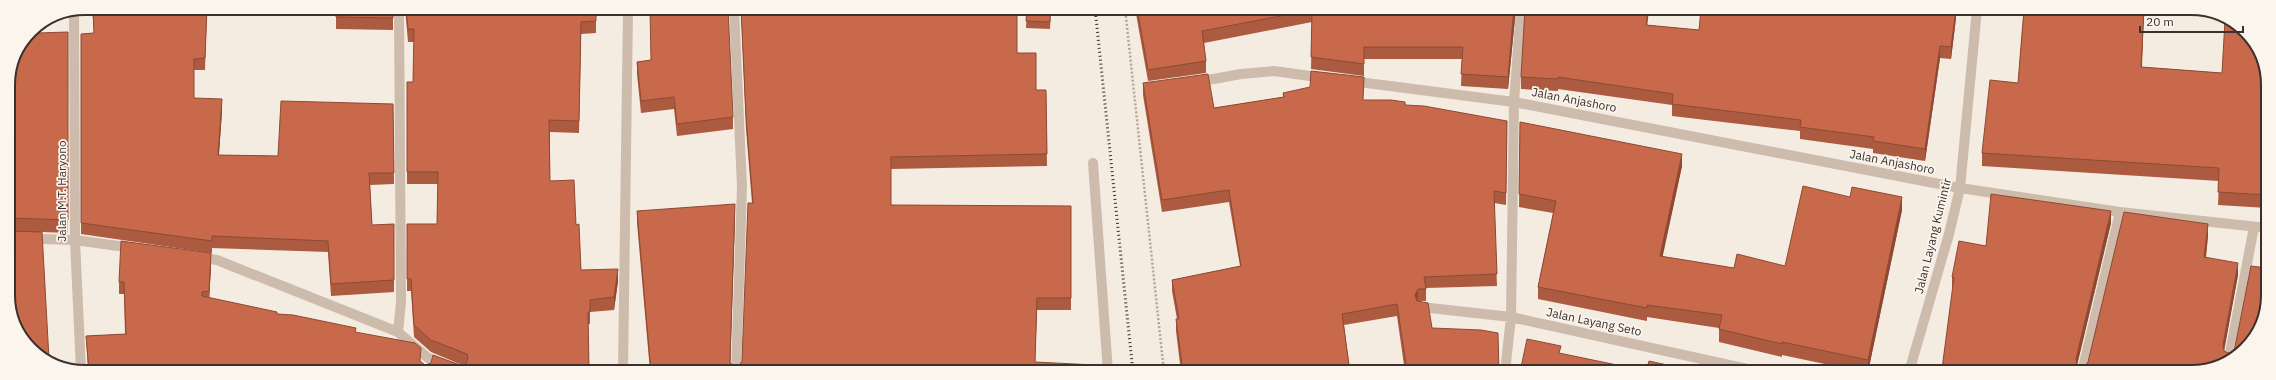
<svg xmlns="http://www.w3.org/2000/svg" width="2276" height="380" viewBox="0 0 2276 380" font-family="'IBM Plex Sans',sans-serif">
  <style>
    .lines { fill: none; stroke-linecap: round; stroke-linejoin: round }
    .path { stroke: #b9a596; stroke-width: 2.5; stroke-dasharray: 2 2; stroke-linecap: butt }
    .minor { stroke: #cdbbac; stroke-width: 10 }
    .rail { stroke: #3b302b; stroke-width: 3; stroke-dasharray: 1 3; stroke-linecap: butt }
    .wall { fill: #ac5a40 }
    .shaded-wall { fill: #8c4a34 }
    .building { fill: #c8694b; stroke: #8c4a34 }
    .labels { text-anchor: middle; stroke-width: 3.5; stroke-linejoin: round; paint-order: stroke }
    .street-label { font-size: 12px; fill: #3b302b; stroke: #fbf5ee }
    .rim { fill: none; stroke: #3b302b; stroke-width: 2 }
  </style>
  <rect width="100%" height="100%" fill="#f4ebe1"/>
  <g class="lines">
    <!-- path -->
    <path class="path" d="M1125 8 1164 372"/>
    <!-- minor -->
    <path class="minor" d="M734 8 742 186 736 372
      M74 10 75 240 81 371
      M1351 81 1514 102 1960 188 2120 212 2267 228
      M1197 82 1241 74 1274 71 1324 78
      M1093 163 1108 372
      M9 238 75 240 133 248
      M198 257 217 260 398 332 428 358 462 371
      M1421 307 1511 317 1761 372
      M398 332 401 302 399 8
      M2229 358 2254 227
      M623 371 628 8
      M1505 372 1511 317 1514 102 1521 8
      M1909 372 1949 234 1960 188 1977 9
      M2082 372 2120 212"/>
    <!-- rail -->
    <path class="rail" d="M1095 8 1133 372"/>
  </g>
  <!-- wall -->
  <path class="wall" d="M92 8H207L205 70H194V98L222 111 219 155 278 156 393 104 394 184 370 185 372 225 394 224V292L331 296 328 252 212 248V253L81 234V34L94 33Z
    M393 8V30L336 29V17Z
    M405 8H596V33L581 34 579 133 550 132V181L576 225 581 270 618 281 614 310 590 312V324H588L589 371H88L86 336 125 334 124 294H119V282L211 266 209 298 356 333 421 362 425 365H462L431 352 414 337 411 291H407V224H437L438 184H407V82H413L414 42H408Z
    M741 8H1017V53L1036 90H1046L1047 166 891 169V205L1071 206V310H1037L1035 362 1095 372 650 371 637 223V211L735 216 730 361V363L735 366H739L742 361 752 203 746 129Z
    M1027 8H1051L1050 29 1026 28Z
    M1135 8H1516L1508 89 1461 86 1462 59H1364V76L1311 69 1312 22 1204 43 1206 61V73L1148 81Z
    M1956 9V18L1951 59 1940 58 1925 161 1873 153V149L1800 139V131L1672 116V105L1558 89V91L1521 89V77L1647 25 1699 30Z
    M2024 9H2144L2142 67 2222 73 2266 70 2267 208 2218 205 2219 181 1982 166V153L2018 83Z
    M38 33 68 220V233L42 232 10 310 8 85Z
    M651 60 733 117V129L677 136 674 109 641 113 637 74V62Z
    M1143 83 1214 108 1283 97V93L1363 100 1507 121 1506 205 1494 203 1497 286 1426 288V301H1420L1432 328 1499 372H1405L1397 316 1344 325 1350 372H1181L1176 331V319H1177L1172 291V280L1240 266 1229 202 1162 212 1143 95Z
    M1520 122 1682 166 1662 257 1734 268 1785 266 1902 210 1868 372H1863L1782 355V357L1719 342V328L1647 317V321L1538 299V287L1553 213 1519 207Z
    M2111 223 2077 364 2081 366 2086 365 2208 236 2206 258 2238 275 2224 349V351L2228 353H2242L2191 372 1942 369 1953 289H1952V277L1986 246Z"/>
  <!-- shaded-wall -->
  <path class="shaded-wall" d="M1514 8H1516L1508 89V77Z
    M1648 9H1649L1646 37V25Z
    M1956 9V18L1951 59V47Z
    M2144 9 2141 80V67Z
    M1940 46V58L1925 161V149Z
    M222 99V111L218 167V155Z
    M1682 154V166L1660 269V256Z
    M1902 197V210L1868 372V360Z
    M735 204V216L730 372V360Z
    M2111 211V223L2076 370V359Z
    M2208 224V236L2204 269V257Z
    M211 253V266L209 303V291Z
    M2238 263V275L2223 357V345Z
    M618 269V281L614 310V297Z
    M1418 289V301L1415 295Z"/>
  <!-- building -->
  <path class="building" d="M93 8H207L205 58 194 59V98L222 99 218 155 278 156 281 101 393 104 394 173H369L372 225 394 224V280L331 284 328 241 212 236V241L81 223V34L94 33Z
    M336 8H393V18L336 17Z
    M406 8H596V21L581 22 579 121 549 120 550 181 574 180 576 225 579 224 581 270 618 269 614 297 590 300V312H588L589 371H541L526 368 525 371H89L86 336 126 334 124 282H119L121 241 211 253 209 291 202 292V296L277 312V314L293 315 356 328 355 332 415 343 421 348 420 361 425 365 431 363 433 355 460 365 466 364 468 358 467 354 431 340 414 325 411 279H407V224H437L438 172H407V82H413L414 29H408Z
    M650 8H728L733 117 677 124 674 97 641 101 637 62 651 60Z
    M741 8H1017V53H1036V90H1046L1047 154 891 157V205L1071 206V298H1037L1035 362 1095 365 1094 372H651L637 211 735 204 730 360V363L735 366H739L742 361 748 203H753L746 117Z
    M1027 8H1050V22L1026 21Z
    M1137 8H1514L1508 77 1461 74 1463 47H1364V64L1311 57 1312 10 1202 31 1206 61 1148 70Z
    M1525 8 1648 9 1646 25 1699 30 1701 9H1956L1951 47 1940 46 1925 149 1873 141 1874 137 1800 127 1801 120 1672 104 1673 94 1558 77V79L1521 77Z
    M2024 9H2144L2141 67 2222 73 2225 20 2245 30 2266 70 2267 195 2218 192 2219 168 1982 153 1990 80 2018 83Z
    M37 26 38 33 68 32V220L9 218 8 85 14 55 31 30Z
    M1311 71 1364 77 1363 100H1391L1405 102V105L1424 106 1507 121 1506 193 1494 191 1497 274 1424 277 1426 289H1418L1415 295 1417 301 1428 303 1432 328 1481 330 1498 333 1499 372H1405L1407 371 1397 304 1342 314 1350 372H1183L1176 319H1179L1172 280 1241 266 1229 190 1162 200 1143 83 1208 74 1214 108 1284 97 1283 93 1310 87Z
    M1520 122 1682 154 1660 256 1734 268 1737 254 1785 266 1803 186 1850 197 1852 187 1902 197 1868 360 1782 342V344L1719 329 1722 315 1647 305V308L1538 287 1556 201 1519 194Z
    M1991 194 2111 211 2076 359 2077 365 2081 366 2086 365 2088 362 2124 212 2208 224 2204 257 2238 263 2223 345 2224 351 2228 353 2234 351 2235 347 2251 266 2267 268V305L2242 353 2191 372H1920L1921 366 1942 369 1954 277H1952L1959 241 1986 246Z
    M9 231 42 232 49 359 34 353 10 310Z
    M1527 339 1561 346 1559 353 1646 371 1649 361 1690 370V372H1520Z"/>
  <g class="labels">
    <!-- street labels -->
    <g class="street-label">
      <text transform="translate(1574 100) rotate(11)" y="4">Jalan Anjashoro</text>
      <text transform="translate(1892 162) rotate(11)" y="4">Jalan Anjashoro</text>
      <text transform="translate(62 191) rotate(-90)" y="4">Jalan M.T. Haryono</text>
      <text transform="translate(1933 236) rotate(-76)" y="4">Jalan Layang Kumintir</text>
      <text transform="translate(1594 322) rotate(12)" y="4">Jalan Layang Seto</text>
    </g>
  </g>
  <!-- crop -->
  <path d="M0 0H2276V380H0ZM85 15H2191A70 70 0 0 1 2261 85V295A70 70 0 0 1 2191 365H85A70 70 0 0 1 15 295V85A70 70 0 0 1 85 15Z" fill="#fbf5ee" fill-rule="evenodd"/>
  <path class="rim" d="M85 15H2191A70 70 0 0 1 2261 85V295A70 70 0 0 1 2191 365H85A70 70 0 0 1 15 295V85A70 70 0 0 1 85 15Z"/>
  <!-- scale -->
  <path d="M2140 26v6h103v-6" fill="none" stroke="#3b302b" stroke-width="2"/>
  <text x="2146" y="26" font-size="12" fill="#3b302b" stroke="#fbf5ee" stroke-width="3" paint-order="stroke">20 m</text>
</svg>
